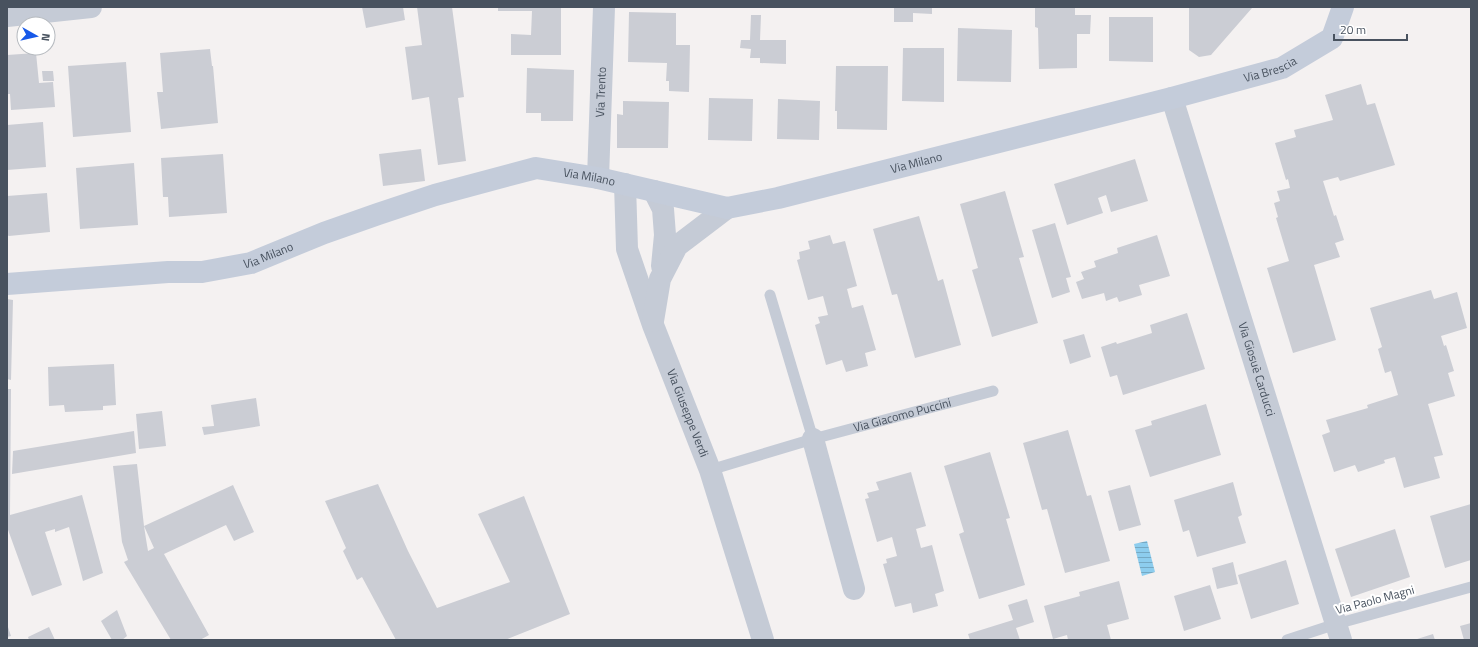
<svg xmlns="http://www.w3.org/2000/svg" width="1478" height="647" viewBox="0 0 1478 647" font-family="'Titillium Web',sans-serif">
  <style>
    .water { fill: url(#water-rules) }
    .building { fill: #cbcdd4; fill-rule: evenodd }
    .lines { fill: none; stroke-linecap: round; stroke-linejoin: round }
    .lane { stroke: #c5cbd6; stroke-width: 11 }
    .street { stroke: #c5cbd6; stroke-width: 22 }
    .secondary { stroke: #c4ccda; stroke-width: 22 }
    .labels { text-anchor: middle; stroke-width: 4; stroke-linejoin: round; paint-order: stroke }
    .street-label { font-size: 12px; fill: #48525f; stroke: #fff }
  </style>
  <defs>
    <pattern id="water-rules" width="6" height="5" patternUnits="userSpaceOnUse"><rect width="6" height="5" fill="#8dcdee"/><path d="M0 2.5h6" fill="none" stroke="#75a9c4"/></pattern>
  </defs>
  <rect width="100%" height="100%" fill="#f4f1f1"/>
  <!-- water -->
  <path class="water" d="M1147 541 1155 572 1142 576 1134 544Z"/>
  <!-- building -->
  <path class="building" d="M362 7H403L405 20 366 28Z
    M417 7H452L464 97 458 98 466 161 438 165 429 97 412 100 405 47 422 45Z
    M498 7H561V55H511V34L531 35 532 11H498Z
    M894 7H932V14L913 13V22H894Z
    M1035 7H1075V15H1091L1090 34H1077V68L1039 69 1038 28 1035 27Z
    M1189 7H1251L1252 8 1211 55 1199 57 1189 50Z
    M629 12 676 13V45H690L689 92 669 91V81H666L667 63 628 62Z
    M751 15H761L760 40H786V64L760 63V58H750L751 49 740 48 741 40H750Z
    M1109 17H1153V62L1109 61Z
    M958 28 1012 30 1011 82 957 81Z
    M903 48H944V102L902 101Z
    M210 49 212 66H213L218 123 161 129 157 92H163L160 53Z
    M36 53 39 83 53 82 55 107 11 110 10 94H7V55Z
    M126 62 131 132 73 137 68 66Z
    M836 66H888L887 130 837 129V111H835Z
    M527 68 574 70 573 121H541V113H526Z
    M42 71H53L54 81H43Z
    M1361 84 1367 105 1375 103 1395 165 1340 181 1338 177 1323 181 1334 216 1336 215 1344 240 1335 243 1340 257 1314 265 1336 340 1293 353 1267 268 1289 261 1276 218 1278 217 1274 203 1280 201 1277 191 1290 188 1288 179 1286 180 1275 143 1296 137 1294 130 1333 120 1325 95Z
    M709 98 753 99 752 141 708 140Z
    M778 99 820 101 819 140 777 139Z
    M623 101 669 102 668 148H617V114L623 115Z
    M43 122 46 167 7 170V125Z
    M421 149 425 181 383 186 379 154Z
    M223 154 227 213 169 217 168 197H163L161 158Z
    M1135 159 1148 201 1111 212 1106 195 1098 198 1103 213 1067 225 1054 184Z
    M134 163 138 225 80 229 76 168Z
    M1005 191 1024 257 1019 258 1038 323 992 337 972 270 978 268 960 204Z
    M47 193 50 232 9 236 7 235V196Z
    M919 216 938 281 943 279 961 345 915 358 897 294 892 295 873 229Z
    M1055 223 1071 277 1066 278 1070 292 1052 298 1032 230Z
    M830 235 833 244 845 241 857 286 847 289 852 308 863 305 876 350 865 353 868 366 846 372 842 360 826 365 815 325 820 323 818 317 828 315 823 296 808 300 797 260 800 259 799 252 810 249 808 241Z
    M1157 235 1170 276 1139 285 1142 295 1119 302 1117 297 1106 301 1104 293 1082 299 1076 282 1084 279 1081 272 1096 267 1094 261 1118 253 1117 248Z
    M1431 290 1434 299 1457 292 1467 328 1441 336 1444 346 1446 345 1454 371 1448 373 1455 396 1428 404 1443 455 1434 457 1440 478 1404 488 1395 457 1384 460 1385 463 1358 472 1355 465 1334 472 1322 435 1330 432 1326 420 1368 408 1367 405 1398 395 1391 371 1385 373 1378 349 1382 347 1370 308Z
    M7 299 13 300 11 380 7 379Z
    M1187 313 1205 369 1123 395 1117 375 1110 377 1101 347 1116 342 1117 344 1152 333 1150 325Z
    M1084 334 1091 357 1070 364 1063 340Z
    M114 364 116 405 103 406V410L65 412 64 405 49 406 48 367Z
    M7 389H11L10 515 82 495 103 573 83 581 69 527 55 532V529L45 532 62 585 32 596 7 527Z
    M256 398 260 426 204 435 202 427 214 426 211 405Z
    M1206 404 1221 455 1150 477 1135 430 1152 425 1151 421Z
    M162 411 166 446 139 449 136 414Z
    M1068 430 1087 496 1091 495 1110 561 1065 573 1047 509 1042 510 1023 443Z
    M134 431 136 453 12 474 13 451Z
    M990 452 1010 518 1006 519 1025 585 979 599 959 534 964 532 944 466Z
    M137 464 144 526 233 485 254 532 234 541 226 525 164 554 209 635 200 640H171L124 562 128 560 122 542 113 466ZM144 526 154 548 148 551 146 539Z
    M911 472 926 526 916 529 921 548 932 545 944 591 935 594 938 606 913 613 911 603 895 607 883 564 887 563 886 559 897 556 892 537 877 542 865 499 869 498 867 493 879 490 876 482Z
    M1233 482 1242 515 1238 517 1246 543 1197 557 1189 530 1183 532 1174 500Z
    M378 484 408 551 437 608 510 582 478 514 524 496 570 614 505 640H396L362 577 357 580 343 551 346 548 325 501Z
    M1130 485 1141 525 1119 531 1108 491Z
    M1471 504V560L1445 568 1430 516Z
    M1395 529 1410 577 1351 597 1335 549Z
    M1286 560 1299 604 1251 619 1238 575Z
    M1233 562 1238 584 1217 589 1212 568Z
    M1119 581 1129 619 1107 625 1111 640H1068L1067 635 1053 639 1044 606 1080 596 1079 592Z
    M1210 585 1221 619 1184 631 1174 596Z
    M1027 599 1034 622 1016 628 1020 640H970L968 634 1013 620 1008 605Z
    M117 610 127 636 122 640H112L101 621Z
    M1471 623V640H1464L1460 626Z
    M7 624 11 636 7 637Z
    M49 627 55 640H29L28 637Z
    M1433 634 1435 640H1414Z"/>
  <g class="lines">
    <!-- lane -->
    <g class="lane">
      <path d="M770 295 813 439"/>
      <path id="s1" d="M710 470 813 439 993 391"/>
      <path d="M1287 640 1336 624 1471 587"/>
    </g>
    <!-- street -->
    <g class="street">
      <path d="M7 16 91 7"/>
      <path id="s2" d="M1172 98 1341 640"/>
      <path id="s3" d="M598 178 604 7"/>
      <path id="s4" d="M625 184 627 249 653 325 710 470 763 640"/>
      <path d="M654 191 663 209 665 235 662 266"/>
      <path d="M653 321 660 279 677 246 727 208"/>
      <path d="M813 439 854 589"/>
    </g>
    <!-- secondary -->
    <path class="secondary" id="s5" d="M7 284 168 272H202L251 263 324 233 378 214 435 195 536 168 598 178 727 208 778 198 1172 98 1282 68 1332 38 1343 7"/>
  </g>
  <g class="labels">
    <!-- street labels -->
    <g class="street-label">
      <text dy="4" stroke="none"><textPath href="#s5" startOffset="1302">Via Brescia</textPath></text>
      <text dy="4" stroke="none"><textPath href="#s3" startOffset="86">Via Trento</textPath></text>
      <text dy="4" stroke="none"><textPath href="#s5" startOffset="936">Via Milano</textPath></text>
      <text dy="4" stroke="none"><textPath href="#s5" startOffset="600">Via Milano</textPath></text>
      <text dy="4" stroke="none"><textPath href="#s5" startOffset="264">Via Milano</textPath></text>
      <text dy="4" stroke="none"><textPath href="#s2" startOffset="284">Via Giosuè Carducci</textPath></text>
      <text dy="4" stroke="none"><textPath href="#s4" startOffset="240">Via Giuseppe Verdi</textPath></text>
      <text dy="4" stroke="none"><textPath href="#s1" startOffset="200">Via Giacomo Puccini</textPath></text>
      <text transform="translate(1375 600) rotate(-15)" y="4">Via Paolo Magni</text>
    </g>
  </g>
  <!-- border -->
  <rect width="1478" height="647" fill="none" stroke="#48525f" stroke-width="16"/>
  <!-- north arrow -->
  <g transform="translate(36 36) rotate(98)"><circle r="19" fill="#ffffff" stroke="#b6babf"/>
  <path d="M0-3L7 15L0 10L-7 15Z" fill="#1758e8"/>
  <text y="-6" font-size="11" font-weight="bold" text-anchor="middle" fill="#48525f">N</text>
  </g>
  <!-- scale -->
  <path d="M1334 34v6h73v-6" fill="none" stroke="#48525f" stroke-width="2"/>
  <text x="1340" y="34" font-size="12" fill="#48525f" stroke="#ffffff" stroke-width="3" paint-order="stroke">20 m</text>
</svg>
